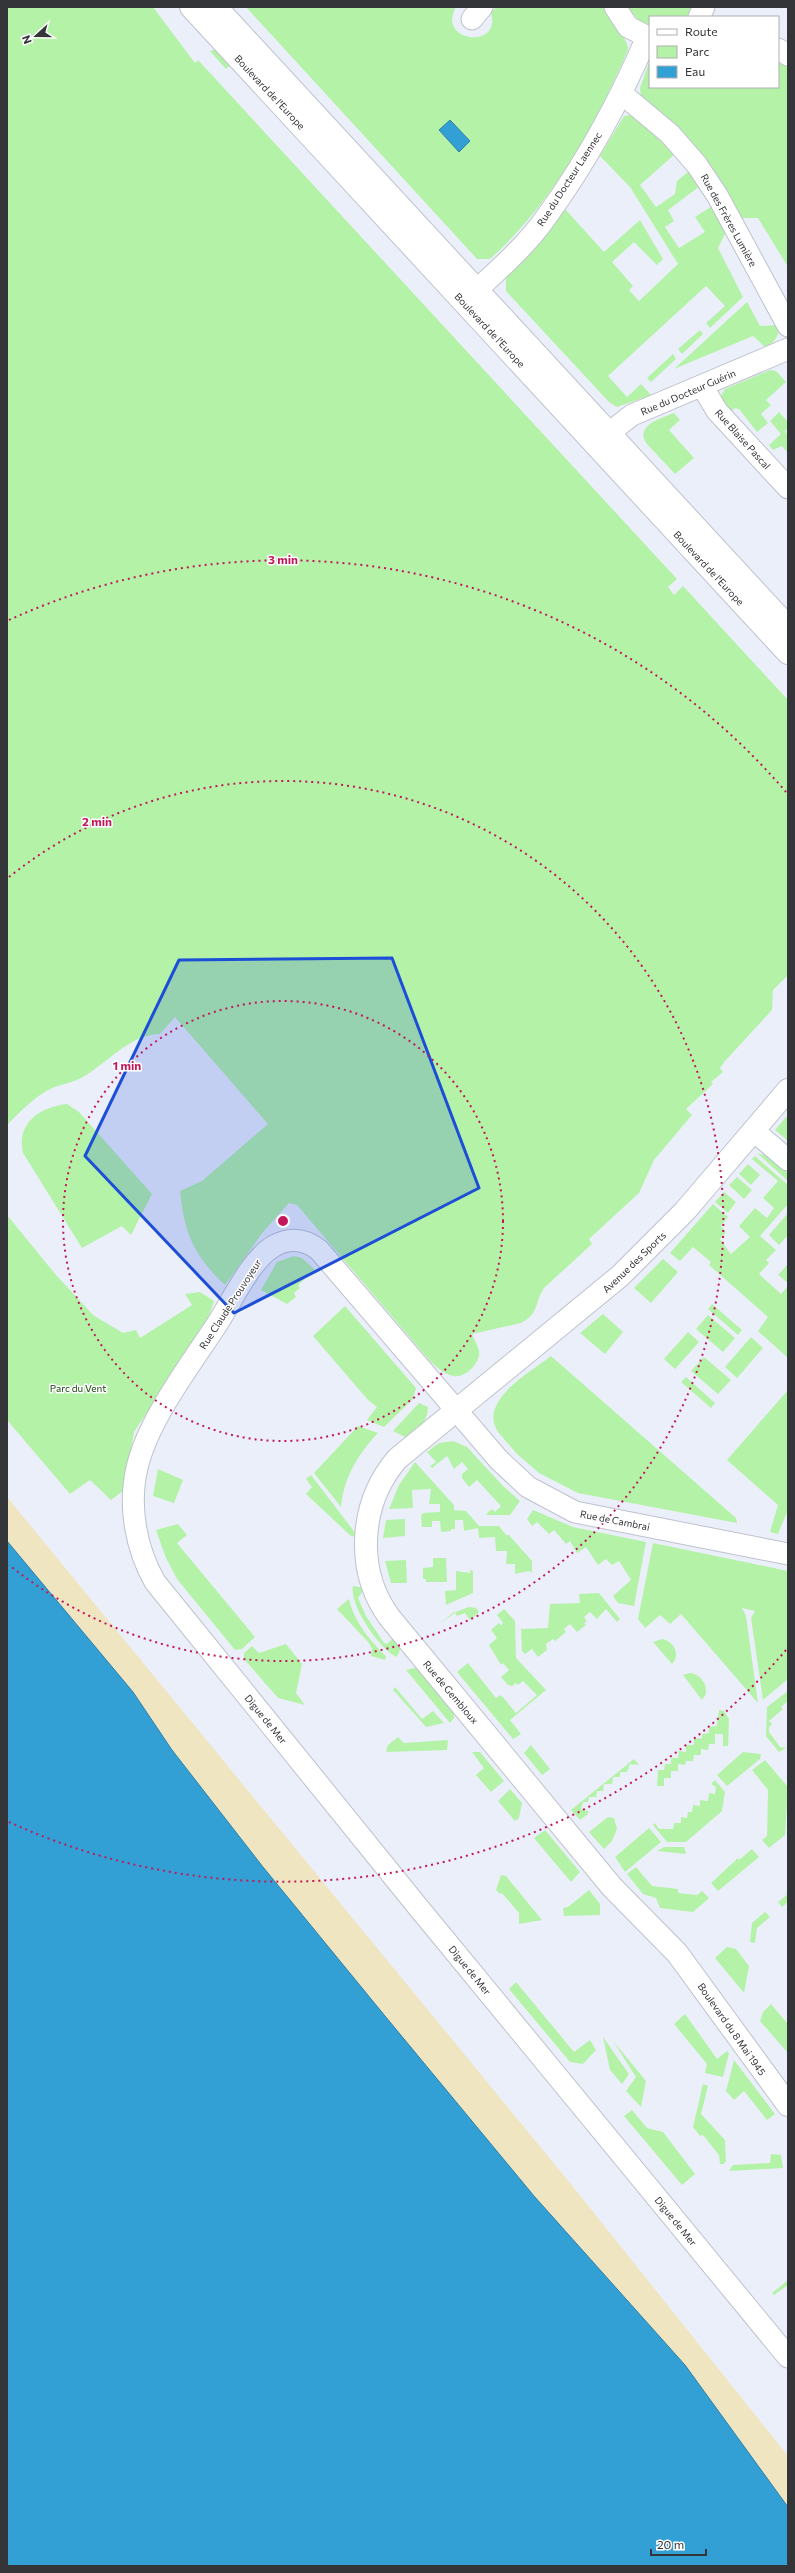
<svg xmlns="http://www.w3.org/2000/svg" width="795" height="2573" viewBox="0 0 795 2573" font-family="Commissioner,sans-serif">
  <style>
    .green { fill: #b4f3a7 }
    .sand { fill: #efe5c0 }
    .water { fill: #32a0d5; stroke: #3380a6 }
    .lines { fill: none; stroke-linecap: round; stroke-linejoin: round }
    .street-casing { stroke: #bec2cd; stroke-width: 23 }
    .secondary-casing { stroke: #bec2cd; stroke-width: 24 }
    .street { stroke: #fff; stroke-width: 21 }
    .secondary { stroke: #fff; stroke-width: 22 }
    .marked { fill: #1d4ed8; fill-opacity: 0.2; stroke: #1d4ed8; stroke-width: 3; stroke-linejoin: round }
    .ring { fill: none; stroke: #c2185b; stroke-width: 2; stroke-dasharray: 2 4 }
    .labels { text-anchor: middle; stroke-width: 3; stroke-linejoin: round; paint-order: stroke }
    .street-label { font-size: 10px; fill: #343539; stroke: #fff }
    .park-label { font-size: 10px; fill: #19430f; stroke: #fff }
    .centre { fill: #c2185b; stroke: #fff; stroke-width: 2 }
    .ring-label { font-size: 12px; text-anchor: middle; font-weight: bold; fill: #c2185b; stroke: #fff; stroke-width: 3; stroke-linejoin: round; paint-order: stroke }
  </style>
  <rect width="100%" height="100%" fill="#ebeffa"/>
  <!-- green -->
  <path class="green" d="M7 7H153L195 63 198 60 677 579 668 587 674 595 683 586 788 700V975L773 990 772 1010 725 1061 720 1068 723 1072 711 1082 713 1084 686 1109 692 1115 654 1160 639 1193 589 1239 592 1244 544 1288C534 1303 540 1313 521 1323L472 1334C474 1339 478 1346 479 1351 481 1363 465 1379 453 1376 444 1374 436 1367 430 1361L297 1205 289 1203 263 1232 225 1285C194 1256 184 1233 180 1191L202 1181 268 1124 175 1017 160 1034C128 1035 107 1064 81 1078 72 1083 61 1084 52 1088 34 1097 21 1111 7 1125Z
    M246 7H456C436 42 502 50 491 13L496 7H604C609 21 629 38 628 50 595 125 552 204 490 259H477Z
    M628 7H694L687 17H650V27L639 21Z
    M217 49 235 61 226 69 210 51Z
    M650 60V87H778V61L788 67V267L758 218H741L713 168 690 141 641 96 640 88Z
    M632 115 675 154 640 185 656 207 675 194 677 181 689 171 700 186 668 210 674 221 665 227 679 248 705 232 695 217 712 206 726 232 718 248 743 297 710 328 706 323 725 306 706 286 608 376 627 397 641 384 651 395 617 407 609 402 506 291V276L565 209 604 252 640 220 663 259 657 265 634 242 612 262 633 286 629 290 639 301 678 264 630 187 600 156 624 116Z
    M747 302 760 326 777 325C781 335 774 344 765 347L753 336 674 369Z
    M700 330 703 334 682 354 678 349Z
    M673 354 676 359 651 382 647 378Z
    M770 370 776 371 786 382 766 400 771 405 761 414 768 423 757 432 739 409 735 408 729 413 720 397 725 389Z
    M779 412 788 422V428L785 431 788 435V453L782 446 773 450 769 445 781 434 770 421Z
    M674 413 680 420 669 430 694 458 675 474 646 443C635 425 662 418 674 413Z
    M67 1104 79 1112 152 1194 131 1235 122 1226 82 1248 23 1153C16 1123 40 1107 67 1104Z
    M786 1117 788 1119V1141L775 1130Z
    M757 1153 768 1156 788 1173V1181Z
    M755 1156 788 1185V1204L760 1236 776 1250 766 1260 769 1263 759 1274 781 1294 788 1286V1358L758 1331 768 1317 709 1265 711 1262 693 1247 680 1261 670 1253 713 1204 728 1217 721 1226 726 1232 720 1239 731 1254 750 1237 739 1226 755 1208 767 1218 774 1208 763 1198 778 1181 752 1159Z
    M748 1164 760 1175 751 1185 739 1174Z
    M737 1177 752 1190 744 1199 729 1185Z
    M724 1192 736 1202 728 1213 715 1202Z
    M788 1213V1235L779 1245 769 1235Z
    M7 1215 56 1275 93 1315 123 1333 136 1330 140 1338 192 1305 185 1294 200 1292 214 1301 207 1322 134 1432 124 1490 111 1500 90 1480 70 1494 7 1420Z
    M294 1256 302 1258 315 1270 298 1285 300 1288 294 1293 296 1297 287 1304 261 1290 277 1262Z
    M663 1259 678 1272 651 1303 634 1288Z
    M787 1265 788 1266V1283L778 1275Z
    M712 1304 742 1330 738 1335 708 1309Z
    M345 1306 416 1388 413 1399 384 1427 367 1420 377 1407 368 1400 313 1336Z
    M603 1314 623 1332 605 1354 580 1333Z
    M708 1315 735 1338 723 1352 696 1329Z
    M688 1332 699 1342 675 1369 664 1359Z
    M751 1337 763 1348 737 1378 725 1367Z
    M551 1356 736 1518 737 1523 578 1493 539 1473 517 1454 498 1432C478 1401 529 1373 551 1356Z
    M704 1357 731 1380 718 1394 691 1371Z
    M686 1377 715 1403 711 1408 681 1382Z
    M788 1390V1510L778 1534 770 1532 778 1505 727 1460Z
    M419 1403 428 1407C428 1422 417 1432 405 1437L393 1431Z
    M358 1426 378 1433C358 1454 344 1477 341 1507L314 1473Z
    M453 1441 467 1447 503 1486 520 1501 510 1515H488L486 1514 492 1509 495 1512 501 1506 477 1480 469 1487 462 1478V1474L468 1469 462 1462 454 1469 447 1456 432 1468 430 1466 436 1462 427 1452 439 1443Z
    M415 1462 454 1505V1510L466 1511 479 1526H499L506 1535H509L532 1561V1573L529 1571 515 1574V1564H506L507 1551H496L495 1537 479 1538 478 1528 464 1531 463 1520H455V1529H451V1531L441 1532 440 1521H432V1527H422L421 1516 423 1513 440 1512V1504H429L431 1489 412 1490 413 1508 389 1509 399 1485Z
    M158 1469 183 1480 174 1503 153 1496Z
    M311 1475 356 1534 352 1537 306 1494 312 1487 306 1479Z
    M533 1510 573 1527 646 1542 634 1606 618 1603 613 1596 631 1580 619 1561 612 1565 606 1559 598 1565 586 1547 577 1553 570 1541 566 1544 554 1530 549 1534 537 1522 532 1526 527 1519Z
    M405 1519V1536L383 1538 386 1520Z
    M178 1524 187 1535 177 1543 255 1637 242 1649 235 1650 177 1579 166 1558 156 1530Z
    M653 1543 788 1571V1679L763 1700 751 1618 755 1611 742 1608 746 1616 758 1703 681 1614 670 1624 660 1615 645 1628 638 1619Z
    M433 1558H446L447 1582H426V1579H423V1568L433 1567Z
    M406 1560 407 1583H391L385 1561Z
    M470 1570 473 1571V1593L446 1605 445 1591 456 1590V1571L470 1573Z
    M353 1586 365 1588 358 1598 366 1616 384 1643 387 1644 396 1635 401 1647 397 1657C380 1650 349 1605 353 1586Z
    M599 1593 620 1619 617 1622 606 1609 597 1619 590 1612 584 1617 587 1621 584 1623 586 1625 577 1632 570 1624 564 1629 566 1632 555 1641 553 1639 546 1644 547 1650 538 1657 532 1649 525 1654 522 1651 521 1629 548 1628 550 1604 580 1603 579 1594Z
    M349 1599C354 1621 370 1641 386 1656L385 1660 371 1656 372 1649 369 1643 337 1609Z
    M469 1607 476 1608 479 1612 470 1620 465 1613 457 1616 455 1613 439 1624 453 1613Z
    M504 1609 515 1621 516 1658 546 1690 510 1720 521 1734 513 1739 457 1672 468 1663 496 1698 501 1695 516 1713 537 1695 523 1681 518 1685 516 1683 512 1686 508 1685 501 1677 509 1670 503 1663 501 1665 489 1645 497 1638 491 1630 499 1623 501 1625 503 1623 497 1615Z
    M662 1639C674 1641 681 1655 672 1664L653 1642Z
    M286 1644 302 1664 296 1693 305 1705 278 1698 244 1659V1653L252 1646 259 1653Z
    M414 1668 421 1669 454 1710V1718L450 1723 406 1670Z
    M690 1673C702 1674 712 1690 702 1700L683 1675Z
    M395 1687 422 1719 433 1711 444 1723 426 1727 396 1693 393 1690Z
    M788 1691V1701L781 1707 783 1709 769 1721 772 1724 769 1727V1732L780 1747 786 1748 779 1752 766 1736 767 1707Z
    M719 1710 724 1711 729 1719 728 1746H723V1734H715V1744H709L708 1750 701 1749V1755H694L693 1761H686L685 1765 678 1764V1771H671V1778H664V1786H657L658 1770H664L665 1764H671V1758H678L679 1751 686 1752V1745H694V1739L702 1738V1734L709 1733V1727L717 1726Z
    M398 1737 404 1743 448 1740 447 1750 386 1752 388 1745Z
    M531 1745 550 1769 542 1775 524 1753Z
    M472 1752H480L504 1781 491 1792 476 1775 484 1768Z
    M743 1752 761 1754 760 1759 727 1786 717 1775Z
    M634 1759 639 1765 630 1764 627 1772H620V1777H613L612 1784H604L603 1791H597L596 1797H589L588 1802H583L581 1809 588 1811V1814L580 1820 571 1810Z
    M765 1760 788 1787 785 1835 769 1848 762 1840 767 1836 768 1790 752 1770Z
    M715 1780 725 1792 722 1811 686 1842H667L653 1825 655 1823 659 1829H673L674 1823H681V1817L687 1818 688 1812H692L693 1805 700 1806V1800L708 1801 709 1793 715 1794 716 1787 711 1784Z
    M510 1789 522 1803 519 1818 515 1821 498 1801Z
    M608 1817 614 1818 617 1829 612 1841 604 1849 589 1832Z
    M649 1828 661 1842 625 1872 615 1857Z
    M545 1830 580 1872 571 1882 534 1838Z
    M664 1847H684L686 1854 657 1851Z
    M752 1849 759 1857 718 1891 711 1883 738 1858 739 1860Z
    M636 1867 652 1886 678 1889V1893L697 1895 702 1891 709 1898 693 1912 660 1908 656 1898 643 1894 627 1874Z
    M501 1875 506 1876 542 1920 519 1924V1913L502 1893 500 1894 496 1890Z
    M589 1890 600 1904V1915L564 1916 563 1908 568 1907Z
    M788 1894V1902L782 1907 778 1902Z
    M765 1912 770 1917 757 1928 755 1943 750 1942 752 1923Z
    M727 1947 736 1949 749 1966 744 1993 715 1958Z
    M516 1982 574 2052 590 2040 596 2050 583 2064 570 2062 509 1989Z
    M771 2004 788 2024V2053L760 2021 763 2012Z
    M685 2014 717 2059 727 2051 729 2053 723 2077 705 2073 707 2064 674 2024Z
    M603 2037 629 2074 622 2084 610 2070Z
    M613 2041 646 2081 641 2107 626 2091 636 2077Z
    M734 2060 775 2114 767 2120 744 2091 734 2100 726 2091Z
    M703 2084 708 2086 701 2114 725 2140 726 2161 724 2164H720L719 2155 703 2135 700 2136 693 2127Z
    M632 2110 647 2128 663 2132 695 2174 682 2185 624 2116Z
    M771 2154 781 2155 783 2168 729 2171 733 2165 770 2163Z
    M788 2280V2285L774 2295 772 2293Z"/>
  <!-- sand -->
  <path class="sand" d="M7 1497 574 2188 788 2456V2566L7 1803Z"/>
  <!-- water -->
  <path class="water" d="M450 120 470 141 459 152 439 130Z
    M7 1541 133 1692 172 1750 263 1867 385 2016 534 2196 685 2365 788 2507V2566H7Z"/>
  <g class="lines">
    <!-- street casing -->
    <g class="street-casing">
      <path id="street" d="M615 7 628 27 650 38
        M699 17 704 7
        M472 19 482 7
        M778 49 788 55
        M621 93 670 134 697 165 717 195 788 326
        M464 302C492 275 525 248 547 216 587 161 620 100 647 37
        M702 386 717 411 788 488
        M595 444 632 415 788 349
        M754 1131 788 1160
        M788 1554 575 1512 528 1487 499 1460 319 1250C305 1239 290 1237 274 1246 252 1258 233 1299 219 1321 192 1363 148 1419 137 1468 128 1506 136 1549 155 1582L418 1907 788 2357"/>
    </g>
    <!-- secondary casing -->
    <g class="secondary-casing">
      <path id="secondary" d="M191 7 788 653
        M216 7 788 627
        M788 1090 685 1211 620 1276 397 1459C359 1504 355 1571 390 1618L612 1887 677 1953 788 2105"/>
    </g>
    <!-- street -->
    <use href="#street" class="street"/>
    <!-- secondary -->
    <use href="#secondary" class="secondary"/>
  </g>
  <!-- marked area -->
  <path class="marked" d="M392 958 479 1188 234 1313 85 1156 179 960Z"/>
  <!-- distance rings -->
  <g class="ring">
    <circle cx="283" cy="1221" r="220"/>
    <path d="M9 877A440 440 0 1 1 9 1565"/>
    <path d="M786 1650A661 661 0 0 1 9 1822M9 620A661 661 0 0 1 786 792"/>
  </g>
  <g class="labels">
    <!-- street labels -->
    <g class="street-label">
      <text transform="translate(270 92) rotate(47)" y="4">Boulevard de l'Europe</text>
      <text transform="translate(569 179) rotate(-57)" y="4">Rue du Docteur Laennec</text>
      <text transform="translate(729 220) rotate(61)" y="4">Rue des Frères Lumière</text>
      <text transform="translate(490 330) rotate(47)" y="4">Boulevard de l'Europe</text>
      <text transform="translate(688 392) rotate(-23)" y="4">Rue du Docteur Guérin</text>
      <text transform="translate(743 439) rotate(48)" y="4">Rue Blaise Pascal</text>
      <text transform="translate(709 568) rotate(47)" y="4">Boulevard de l'Europe</text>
      <text transform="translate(634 1262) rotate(-44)" y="4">Avenue des Sports</text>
      <text transform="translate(230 1304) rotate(-57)" y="4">Rue Claude Prouvoyeur</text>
      <text transform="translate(615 1520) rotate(11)" y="4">Rue de Cambrai</text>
      <text transform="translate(451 1692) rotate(50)" y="4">Rue de Gembloux</text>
      <text transform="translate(266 1719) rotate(51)" y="4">Digue de Mer</text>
      <text transform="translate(470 1970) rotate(51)" y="4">Digue de Mer</text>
      <text transform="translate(732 2029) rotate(55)" y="4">Boulevard du 8 Mai 1945</text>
      <text transform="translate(676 2221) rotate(51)" y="4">Digue de Mer</text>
    </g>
    <!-- park labels -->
    <g class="park-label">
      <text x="78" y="1392">Parc du Vent</text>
    </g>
  </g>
  <circle cx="283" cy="1221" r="6" class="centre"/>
  <g class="ring-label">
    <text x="283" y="564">3 min</text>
    <text x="97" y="826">2 min</text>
    <text x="127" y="1070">1 min</text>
  </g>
  <!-- border -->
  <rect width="795" height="2573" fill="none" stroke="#343539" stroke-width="16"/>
  <!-- legend -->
  <rect x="649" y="16" width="130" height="72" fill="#ffffff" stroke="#aeaeb0"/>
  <rect x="657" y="29" width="20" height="6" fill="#ffffff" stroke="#aeaeb0"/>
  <text x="685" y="36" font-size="12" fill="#343539">Route</text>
  <rect x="657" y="46" width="20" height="12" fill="#b4f3a7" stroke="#aeaeb0"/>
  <text x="685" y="56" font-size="12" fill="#343539">Parc</text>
  <rect x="657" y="66" width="20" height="12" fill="#32a0d5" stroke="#aeaeb0"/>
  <text x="685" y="76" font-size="12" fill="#343539">Eau</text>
  <!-- north arrow -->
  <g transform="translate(36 36) rotate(249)" stroke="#ffffff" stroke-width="3" paint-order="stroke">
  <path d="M0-3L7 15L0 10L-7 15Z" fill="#343539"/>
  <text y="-6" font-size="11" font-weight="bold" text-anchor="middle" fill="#343539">N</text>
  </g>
  <!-- scale -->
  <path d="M651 2549v6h55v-6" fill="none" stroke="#343539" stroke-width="2"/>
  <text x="657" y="2549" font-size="12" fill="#343539" stroke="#ffffff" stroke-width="3" paint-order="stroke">20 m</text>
</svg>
